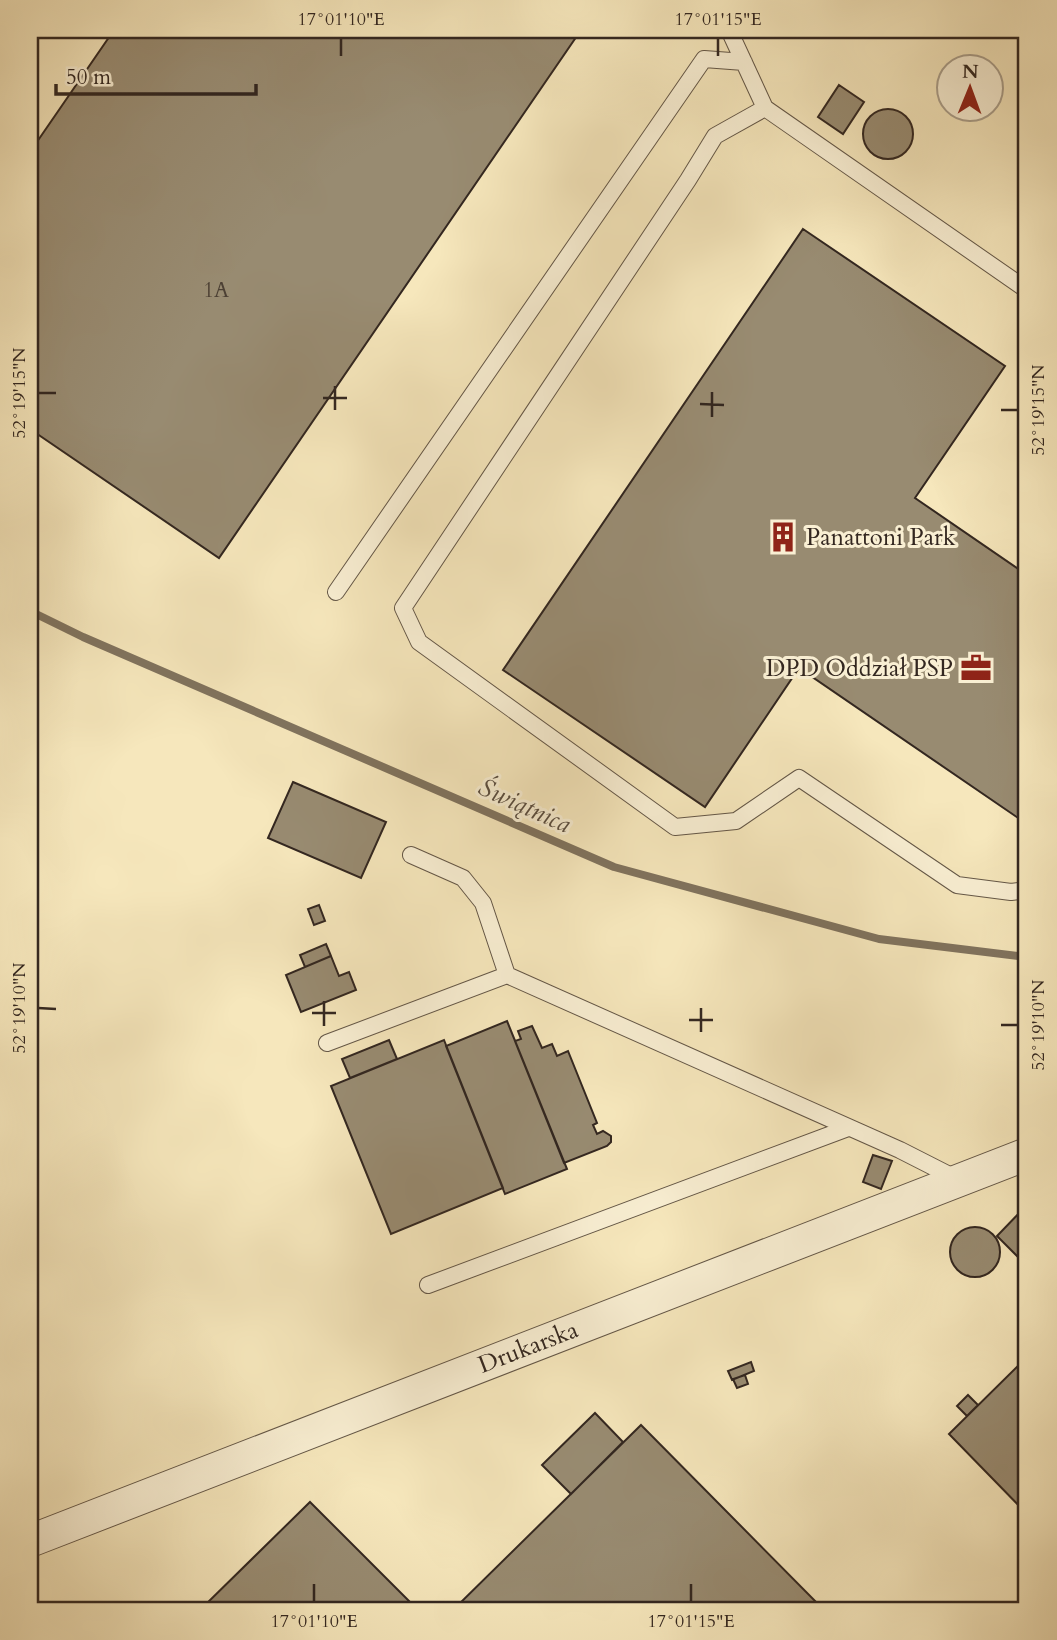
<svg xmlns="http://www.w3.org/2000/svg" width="1057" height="1640" viewBox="0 0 1057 1640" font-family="Cardo,serif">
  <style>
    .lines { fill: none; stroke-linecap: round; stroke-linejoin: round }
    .stream { stroke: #80735e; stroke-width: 8 }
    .building { fill: #988b71; stroke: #332720; stroke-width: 2 }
    .service-casing { stroke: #645747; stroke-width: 18 }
    .minor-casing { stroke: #645747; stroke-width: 34 }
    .service { stroke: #f9efd3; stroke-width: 16 }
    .minor { stroke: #f9efd3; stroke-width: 32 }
    .ticks { fill: none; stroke: #332720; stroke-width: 2.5 }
    .labels { text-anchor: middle; stroke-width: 6; stroke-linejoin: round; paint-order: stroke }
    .number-label { font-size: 21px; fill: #4c4034 }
    .poi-label { font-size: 24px; fill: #332720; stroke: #f9efd3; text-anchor: start }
    .street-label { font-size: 24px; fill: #332720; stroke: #f9efd3 }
    .water-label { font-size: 26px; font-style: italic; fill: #5a4d3f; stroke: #f9efd3 }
    .neatline { fill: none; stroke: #332720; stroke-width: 2.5 }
    .ticks-label { font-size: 18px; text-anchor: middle; fill: #332720 }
  </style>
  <rect width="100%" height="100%" fill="#f6e7bc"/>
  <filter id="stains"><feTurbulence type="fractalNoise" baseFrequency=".00286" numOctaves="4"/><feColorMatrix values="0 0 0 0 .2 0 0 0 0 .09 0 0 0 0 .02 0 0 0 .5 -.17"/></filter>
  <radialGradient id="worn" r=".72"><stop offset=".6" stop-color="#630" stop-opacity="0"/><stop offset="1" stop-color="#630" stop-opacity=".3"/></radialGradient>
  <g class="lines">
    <!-- stream -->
    <path class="stream" d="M30 611 83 637 614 867 879 939 1027 957"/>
  </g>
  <!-- building -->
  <path class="building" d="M114 30H581L219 558 30 429V152Z
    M839 85 864 102 843 134 818 117Z
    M863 134a25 25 0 1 1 50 0a25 25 0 1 1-50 0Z
    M803 229 1005 366 915 498 1027 575V824L799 668 705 807 503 670Z
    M293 782 386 822 361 878 268 838Z
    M319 905 325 921 314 925 308 909Z
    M326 944 331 956 305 967 300 955Z
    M331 956 339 976 349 972 356 990 301 1012 286 975Z
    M507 1021 567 1169 505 1194 446 1046Z
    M532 1026 542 1048 552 1044 557 1056 568 1051 597 1123 593 1125 597 1134 603 1131 611 1136V1142L607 1146 564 1163 515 1041 521 1039 518 1031Z
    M389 1040 397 1059 350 1078 342 1059Z
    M444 1040 503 1188 391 1234 331 1086Z
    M873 1155 892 1161 881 1189 863 1182Z
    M1025 1207 1027 1209V1253L1021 1260 997 1236Z
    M950 1252a25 25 0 1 1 50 0a25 25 0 1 1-50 0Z
    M1027 1357V1514L949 1434Z
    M751 1362 754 1371 732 1380 728 1371Z
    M745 1375 748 1384 737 1388 733 1379Z
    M968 1395 978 1405 967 1416 957 1406Z
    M595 1413 623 1442 571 1494 542 1465Z
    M641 1425 824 1610H453Z
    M310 1502 418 1610H200Z"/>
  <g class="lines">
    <!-- service casing -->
    <g class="service-casing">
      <path id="service" d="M729 30 765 108 1027 290
        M765 108 715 136 688 180 403 608 419 642 675 827 736 821 799 778 957 885 1011 892 1027 890
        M336 592 704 59 744 62
        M411 855 463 878 483 903 507 975 900 1150 959 1180
        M327 1043 507 975
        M428 1285 848 1128"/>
    </g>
    <!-- minor casing -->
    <g class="minor-casing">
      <path id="minor" d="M30 1541 1027 1154"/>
    </g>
    <!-- service -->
    <use href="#service" class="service"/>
    <!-- minor -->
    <use href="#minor" class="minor"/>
  </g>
  <!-- ticks -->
  <path class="ticks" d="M341 56V38M718 56V38M38 393H56M323 398H347M700 404 724 405M335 410V386M1001 410H1018M712 417V392M38 1008 56 1009M312 1013H336M689 1020H713M1001 1025H1018M324 1026V1001M701 1032V1008M314 1602V1584M691 1602V1584"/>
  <!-- icons -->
  <defs>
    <g id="building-bare" transform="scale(2.415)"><path d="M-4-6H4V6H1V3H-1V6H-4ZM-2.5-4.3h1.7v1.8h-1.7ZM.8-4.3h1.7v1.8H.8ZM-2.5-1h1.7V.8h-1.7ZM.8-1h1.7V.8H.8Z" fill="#8f2418" stroke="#f9efd3" stroke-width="2.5" paint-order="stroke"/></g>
    <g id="office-bare" transform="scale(2.415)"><path d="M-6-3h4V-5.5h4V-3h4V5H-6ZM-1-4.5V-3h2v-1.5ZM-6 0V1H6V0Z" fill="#8f2418" stroke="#f9efd3" stroke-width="2.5" paint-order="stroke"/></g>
  </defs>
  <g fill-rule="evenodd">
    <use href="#building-bare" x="783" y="537"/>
    <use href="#office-bare" x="976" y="668"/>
  </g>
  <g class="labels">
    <!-- number labels -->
    <g class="number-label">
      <text x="216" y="297">1A</text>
    </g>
    <!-- poi labels -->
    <g class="poi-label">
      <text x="806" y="545">Panattoni Park</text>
      <text x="953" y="676" text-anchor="end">DPD Oddział PSP</text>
    </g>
    <!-- street labels -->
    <g class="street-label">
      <text transform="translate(528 1347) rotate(-21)" y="8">Drukarska</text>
    </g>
    <!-- water labels -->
    <g class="water-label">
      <text transform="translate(525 805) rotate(24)" y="9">Świątnica</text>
    </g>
  </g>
  <!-- margin -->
  <rect width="1057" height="1640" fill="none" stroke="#f6e7bc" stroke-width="77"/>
  <!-- north arrow -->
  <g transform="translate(970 88) rotate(1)"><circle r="33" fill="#f9efd3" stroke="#aa9f8b" stroke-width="2"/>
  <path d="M0-5L12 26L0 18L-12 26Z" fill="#8f2418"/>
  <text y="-10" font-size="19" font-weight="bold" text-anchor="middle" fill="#332720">N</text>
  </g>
  <!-- scale -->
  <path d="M56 84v10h200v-10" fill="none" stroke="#332720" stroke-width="3.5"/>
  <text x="66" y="84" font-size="21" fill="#332720" stroke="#f9efd3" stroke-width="5" paint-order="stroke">50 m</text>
  <rect x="38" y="38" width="980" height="1564" class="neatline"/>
  <g class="ticks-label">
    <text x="341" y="25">17°01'10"E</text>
    <text x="718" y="25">17°01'15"E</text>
    <text transform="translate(19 393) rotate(-90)" y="6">52°19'15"N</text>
    <text transform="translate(1038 410) rotate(-90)" y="6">52°19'15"N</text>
    <text transform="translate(19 1008) rotate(-90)" y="6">52°19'10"N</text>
    <text transform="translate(1038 1025) rotate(-90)" y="6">52°19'10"N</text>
    <text x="314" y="1627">17°01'10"E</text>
    <text x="691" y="1627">17°01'15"E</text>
  </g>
  <rect width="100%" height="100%" filter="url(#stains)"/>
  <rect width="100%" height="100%" fill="url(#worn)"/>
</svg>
